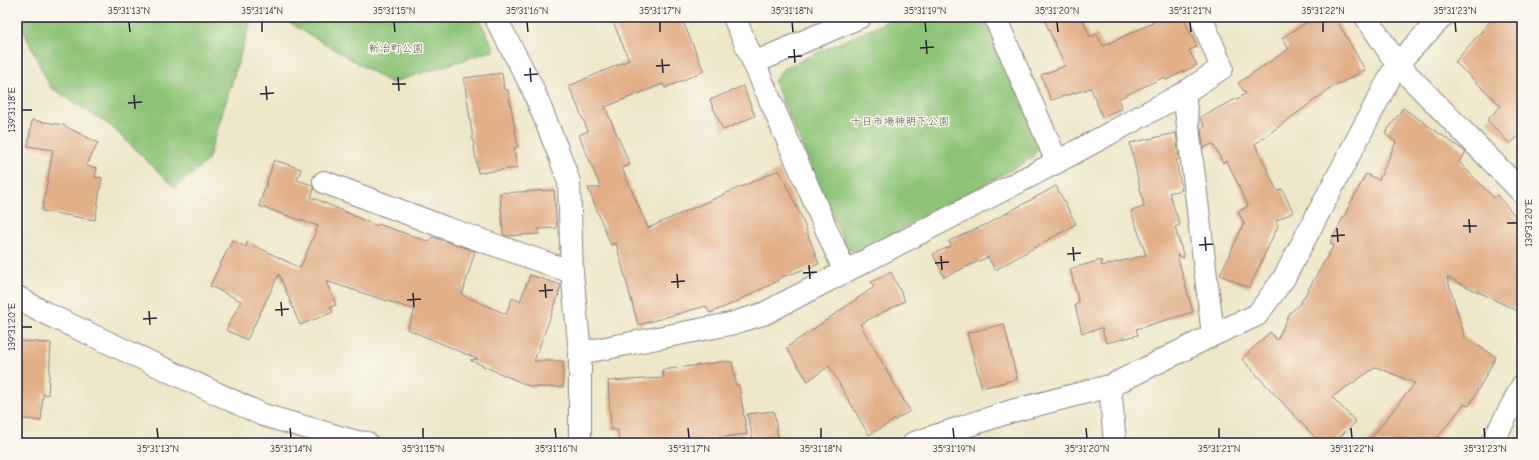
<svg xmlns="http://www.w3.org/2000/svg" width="1539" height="460" viewBox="0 0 1539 460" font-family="'Comic Neue','Klee One',sans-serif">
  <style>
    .green { fill: #8cc376; stroke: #577258 }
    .building { fill: #e1af88 }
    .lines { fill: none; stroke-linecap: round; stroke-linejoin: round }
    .minor-casing { stroke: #888482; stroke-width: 24 }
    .minor { stroke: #fff; stroke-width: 22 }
    .ticks { fill: none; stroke: #22223b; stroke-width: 1.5 }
    .labels { text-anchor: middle; stroke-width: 3; stroke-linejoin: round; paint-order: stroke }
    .park-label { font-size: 11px; fill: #475a50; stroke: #fbf7ec }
    .neatline { fill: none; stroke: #22223b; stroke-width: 1.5 }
    .ticks-label { font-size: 10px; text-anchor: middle; fill: #22223b }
  </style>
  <rect width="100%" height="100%" fill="#fbf7ec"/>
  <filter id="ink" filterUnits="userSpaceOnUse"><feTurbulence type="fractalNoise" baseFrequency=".025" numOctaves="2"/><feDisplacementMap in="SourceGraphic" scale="8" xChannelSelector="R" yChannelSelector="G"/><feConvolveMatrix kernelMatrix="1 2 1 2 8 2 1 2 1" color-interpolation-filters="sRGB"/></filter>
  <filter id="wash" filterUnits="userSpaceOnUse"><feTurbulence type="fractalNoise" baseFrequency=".012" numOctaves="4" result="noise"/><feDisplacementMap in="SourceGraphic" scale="16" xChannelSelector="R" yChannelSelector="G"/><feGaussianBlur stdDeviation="0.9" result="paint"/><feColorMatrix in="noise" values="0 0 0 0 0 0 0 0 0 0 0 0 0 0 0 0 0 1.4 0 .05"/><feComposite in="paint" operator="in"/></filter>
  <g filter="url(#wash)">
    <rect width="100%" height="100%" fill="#ede6c8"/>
    <!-- green -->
    <path class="green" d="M17 17H252L208 160 175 188 111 126 50 87Z
      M280 17H478L495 50 391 83Z
      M897 17H984L1041 147 1029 160 860 252 847 249 774 81 784 68Z"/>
    <g id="blocks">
      <!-- building -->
      <path class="building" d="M611 17H681L704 71 665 88 663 84 605 107 630 165 622 168 648 228 779 170 801 216 819 264 777 279 778 281 741 299V300L710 313 706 306 638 325 616 243 611 245 588 188H601L579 135 588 131 569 86 629 60Z
        M1043 17H1082L1090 37 1097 34 1103 46 1153 23 1151 17H1183L1197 47 1189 50 1197 65 1166 80 1164 77 1118 99 1122 108 1102 117 1091 88 1051 100 1041 75 1065 66Z
        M1316 17H1335L1365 70 1339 84 1338 83 1255 144 1277 191 1282 189 1293 212 1276 221 1278 226 1249 288 1220 275 1244 223 1238 212 1248 206 1227 161 1223 163 1213 144 1203 148 1201 128 1205 127 1200 117 1246 94 1238 83 1289 49 1282 38Z
        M1494 17H1522V133L1510 144 1487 120 1501 106 1455 62Z
        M502 73 504 90H508L518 147 514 148 517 168 478 173 464 78Z
        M743 86 755 116 723 130 710 100Z
        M1403 108 1466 152 1459 162 1494 198 1497 195 1522 224V313L1447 277 1465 338 1496 357 1469 406 1464 404 1433 443H1367L1415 383 1376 367 1332 397 1356 422 1333 443H1320L1242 359 1270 332 1277 340 1290 313 1300 304 1334 245 1330 243 1366 174 1379 180 1396 142 1385 134Z
        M32 120 63 125 98 143 86 166 97 168 95 177 102 178 95 220 42 211 53 150 28 146Z
        M1176 133 1179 159 1176 161 1182 190 1169 193 1180 225 1175 227 1184 258 1177 255 1193 312 1136 329 1138 335 1106 343 1102 328 1082 333 1075 305 1079 303 1070 269 1101 260 1102 266 1146 255 1131 211 1144 207 1130 143Z
        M274 160 301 169 297 180 312 185 314 189 311 197 377 226 378 224 430 242 432 237 475 251 462 295 506 314 512 298 520 301 530 275 561 285 558 294H559L534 361H563V387H531L470 360 478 359 407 329 415 310 326 281 336 305 330 307 333 312 300 325 279 274 247 340 226 330 241 301 210 286 232 240 246 247 247 242 300 268 318 226 259 206Z
        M1056 186 1076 224 995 270 988 257 944 277 933 254 951 246 949 241 987 224Z
        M554 190 557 228 538 229 539 234 507 236 503 234 500 193Z
        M891 272 905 301 860 324 910 411 869 435 829 366 808 381 786 348 874 287 871 282Z
        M1004 324 1017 379 982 388 967 333Z
        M17 341 51 343 48 395 43 394 41 421 17 418Z
        M721 362H732L736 385H739L747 434 709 439V443H619L618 430H611L608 381 664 378 662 370Z
        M774 411 779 443H754L747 414Z"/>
    </g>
  </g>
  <g filter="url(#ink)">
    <use href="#blocks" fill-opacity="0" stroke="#888482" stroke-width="1"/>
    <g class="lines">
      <!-- minor casing -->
      <g class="minor-casing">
        <path id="minor" d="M495 17 532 87 559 154 569 182 572 272 580 353V443
          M734 17 845 272
          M995 17 1057 162
          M1366 17 1397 64 1522 192
          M754 63 860 17
          M1184 93 1213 335
          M324 182 446 228 572 272
          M17 297 45 313 263 415 357 442 367 443
          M580 353 730 324 763 314 1057 162 1184 93 1222 68 1201 17
          M1110 386 1115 443
          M914 443 1012 411 1110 386 1213 335 1257 315 1284 278 1397 64 1442 17
          M1492 443 1522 386"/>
      </g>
      <!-- minor -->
      <use href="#minor" class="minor"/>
    </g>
  </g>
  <!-- ticks -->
  <path class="ticks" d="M129 22 130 32M262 22V32M394 22 395 32M527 22 528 32M660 22V32M792 22 793 32M925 22 926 32M1057 22 1058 32M1190 22 1191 32M1323 22V32M1455 22 1456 32M926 40 927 54M920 48 934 47M794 49 795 63M788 57 802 56M662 59 663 73M656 66 670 65M530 68 531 82M524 75 538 74M398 77 399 91M392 84H406M266 86 267 100M260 94 274 93M134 95 135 109M128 103 142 102M22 110H32M1469 219 1470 233M1507 223H1517M1463 226H1477M1337 228 1338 242M1331 236 1345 235M1205 237 1206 251M1199 245 1213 244M1073 247 1074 261M1067 254 1081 253M941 256 942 270M935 263 949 262M809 265 810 279M803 273 817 272M677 274 678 288M671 282 685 281M545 284 546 298M539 291 553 290M413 293 414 307M407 300 421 299M281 302 282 316M275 310 289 309M149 311 150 325M143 319 157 318M22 327H32M157 428 158 438M290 428 291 438M423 428V438M555 428 556 438M688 428 689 438M821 428V438M953 428 954 438M1086 428 1087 438M1219 428V438M1351 428 1352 438M1484 428 1485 438"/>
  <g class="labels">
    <!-- park labels -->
    <g class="park-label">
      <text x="396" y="52">新治町公園</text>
      <text x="900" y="125">十日市場神明下公園</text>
    </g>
  </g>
  <!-- margin -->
  <rect width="1539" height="460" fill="none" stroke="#fbf7ec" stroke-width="44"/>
  <rect x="22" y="22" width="1495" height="416" class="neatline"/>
  <g class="ticks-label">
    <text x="129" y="14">35°31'13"N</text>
    <text x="262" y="14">35°31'14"N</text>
    <text x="394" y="14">35°31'15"N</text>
    <text x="527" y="14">35°31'16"N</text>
    <text x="660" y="14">35°31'17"N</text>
    <text x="792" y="14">35°31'18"N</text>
    <text x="925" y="14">35°31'19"N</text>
    <text x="1057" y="14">35°31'20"N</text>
    <text x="1190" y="14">35°31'21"N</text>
    <text x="1323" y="14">35°31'22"N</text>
    <text x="1455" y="14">35°31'23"N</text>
    <text transform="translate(11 110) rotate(-90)" y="4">139°31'18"E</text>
    <text transform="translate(1528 223) rotate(-90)" y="4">139°31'20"E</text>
    <text transform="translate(11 327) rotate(-90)" y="4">139°31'20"E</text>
    <text x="158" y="452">35°31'13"N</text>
    <text x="291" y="452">35°31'14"N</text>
    <text x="423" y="452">35°31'15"N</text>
    <text x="556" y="452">35°31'16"N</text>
    <text x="689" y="452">35°31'17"N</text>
    <text x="821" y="452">35°31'18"N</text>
    <text x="954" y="452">35°31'19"N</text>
    <text x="1087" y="452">35°31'20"N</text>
    <text x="1219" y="452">35°31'21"N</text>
    <text x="1352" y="452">35°31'22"N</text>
    <text x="1485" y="452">35°31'23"N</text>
  </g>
</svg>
